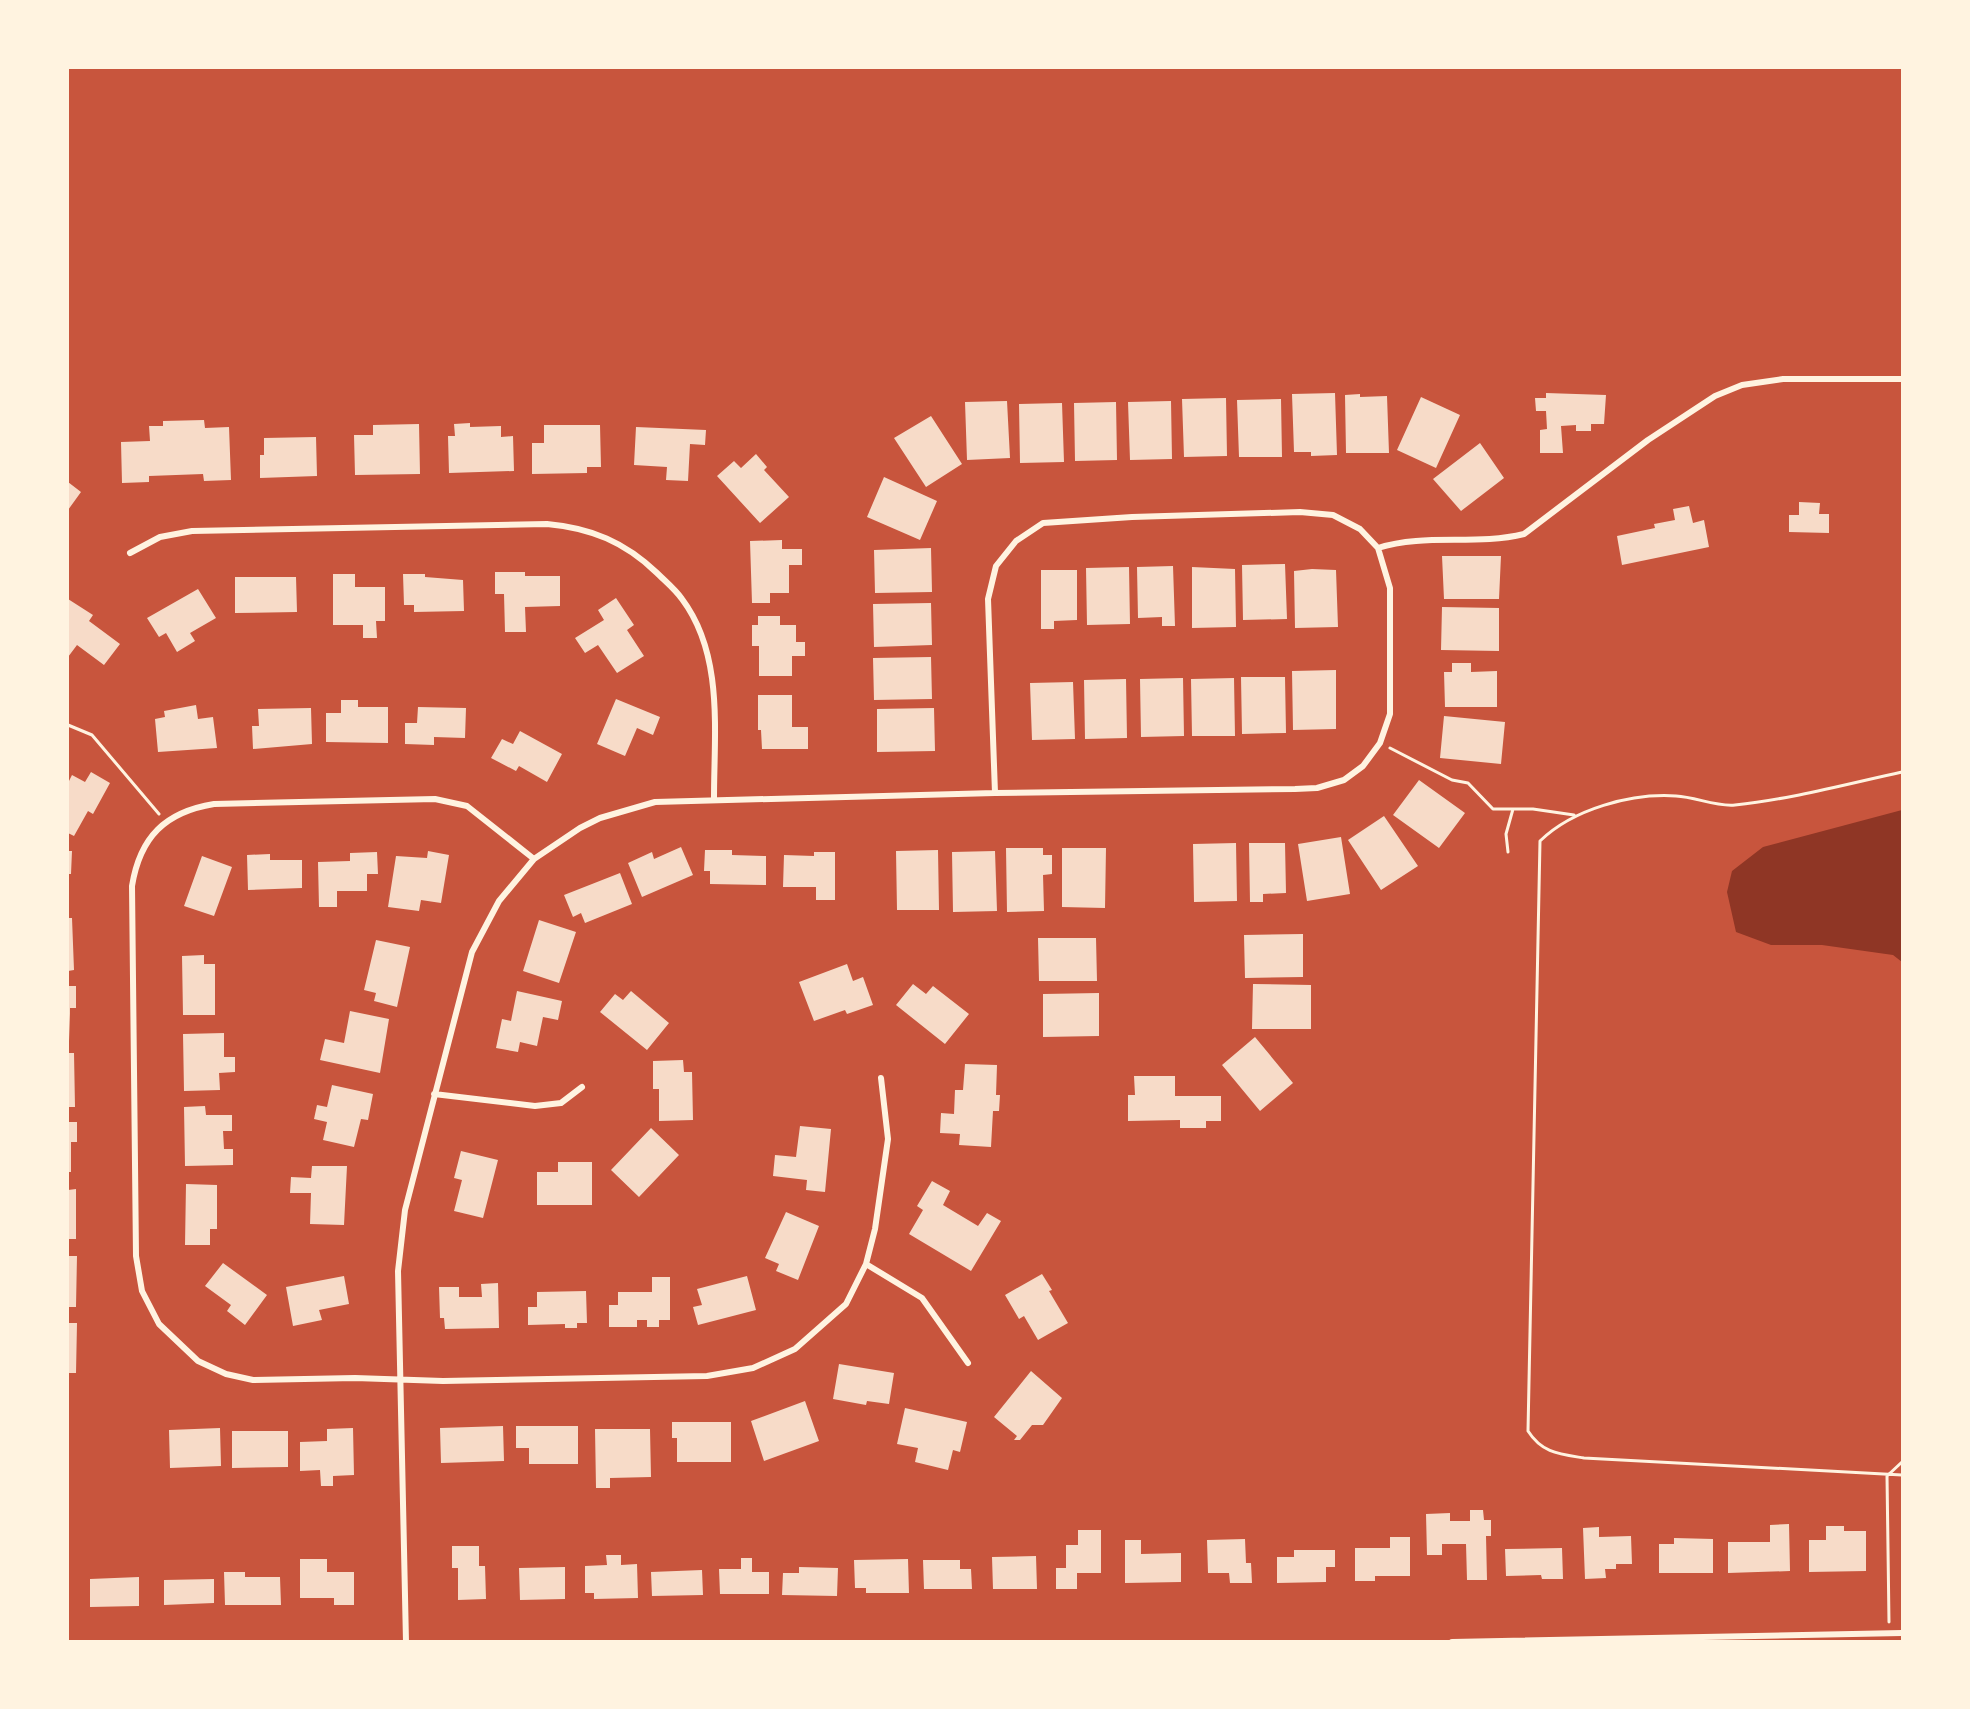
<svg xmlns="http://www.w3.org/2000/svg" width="1970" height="1709" viewBox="0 0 1970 1709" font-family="Roboto,sans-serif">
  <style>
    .water { fill: #8f3625 }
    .building { fill: #f7dbc8 }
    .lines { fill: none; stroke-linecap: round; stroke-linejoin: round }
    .path { stroke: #fff3e0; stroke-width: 3 }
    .minor { stroke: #fff3e0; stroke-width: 6 }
  </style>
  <rect width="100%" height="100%" fill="#c8553d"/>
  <!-- water -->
  <path class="water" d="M1902 810V962L1893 955 1822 945H1771L1736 932 1727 892 1732 871 1763 847Z"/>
  <!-- building -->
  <path class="building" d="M1335 393 1337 455 1311 456V452H1294L1292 394Z
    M1546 393 1606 395 1604 424H1591V431H1576V425L1561 426 1563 453H1540V430L1547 429 1546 411H1536L1535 398H1546Z
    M1360 394V397L1387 396 1389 453H1346L1345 395Z
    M1421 397 1460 415 1436 468 1397 450Z
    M1226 398 1227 456 1184 457 1182 399Z
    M1281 399 1282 457H1239L1237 400Z
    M1007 401 1010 458 967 460 965 402Z
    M1171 401 1172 459 1130 460 1128 402Z
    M1116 402 1117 460 1075 461 1074 403Z
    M1062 403 1064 462 1020 463 1019 404Z
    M931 416 962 464 926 487 894 438Z
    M204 420 205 428 229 427 231 480 204 481 203 474 149 476V482L122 483 121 442 150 441 149 426H163V421Z
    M470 423V427L501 426V437L513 436 514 471 449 473 448 436H455L454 424Z
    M419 424 420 474 355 475 354 435H373V425Z
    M544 425H600L601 467H587V473L532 474V443H544Z
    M636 427 706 430 705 445 690 444 688 481 666 480 667 467 634 465Z
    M316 437 317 476 260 478V455H264V438Z
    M1480 443 1504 478 1461 511 1433 479Z
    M756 454 767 467 764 470 789 497 760 523 717 476 734 461 741 468Z
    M884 477 937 501 920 540 867 517Z
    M68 482 81 492 68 510Z
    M1799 502 1820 503 1819 514H1829V533L1789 532V515H1799Z
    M1689 506 1693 523 1704 520 1709 547 1622 565 1617 536 1655 528 1654 524 1675 520 1673 509Z
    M782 540V549H802V565H789V593H770V603H752L750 541Z
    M931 548 932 592 875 593 874 550Z
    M1442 556H1501L1499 599H1444Z
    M1285 564 1287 619 1243 620 1242 565Z
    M1173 566 1175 626H1162V617L1138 618 1137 567Z
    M1129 567 1130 624 1087 625 1086 568Z
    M1192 567 1235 569 1236 627 1192 628Z
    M1312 569 1336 570 1338 627 1295 628 1294 571Z
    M1041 570H1077V620L1054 621V629H1041Z
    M495 572H525V576H560V606L525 607 526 632H505L504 594H495Z
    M333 574H355V587H385V621H376L377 638H363V625H333Z
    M403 574H425V577L463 580 464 611 414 612V605H404Z
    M235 577H296L297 612 235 613Z
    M198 589 216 618 190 633 195 641 177 652 166 633 159 637 147 618Z
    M616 598 634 625 627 630 644 656 617 673 598 645 585 653 575 638 604 620 598 610Z
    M68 599 93 615 89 621 120 644 104 665 77 645 68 657Z
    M931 603 932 645 874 647 873 604Z
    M1442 607 1499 608V651L1441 650Z
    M758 616H780V625H796V642H805V656H792V676H759V646H752V625H758Z
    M931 657 932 699 874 700 873 658Z
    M1452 663H1471V672L1497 671V707H1445L1444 672H1452Z
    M1336 670V729L1293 730 1292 671Z
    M1241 677H1285L1286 733 1242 734Z
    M1183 678 1184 736 1141 737 1140 679Z
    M1234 678 1235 736H1192L1191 679Z
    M1126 679 1127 738 1085 739 1084 680Z
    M1073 682 1075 739 1032 740 1030 683Z
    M758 695H792V727H808V749H762L761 730H758Z
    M616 699 660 717 653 735 637 728 625 756 597 744Z
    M341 700H358V707H388V743L326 742V713H341Z
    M196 705 198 719 213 717 217 748 158 752 155 719 165 717 164 711Z
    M418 707 466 708 465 738 434 737V745L405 744V723H417Z
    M311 708 312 744 253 749 252 726H259L258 709Z
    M934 708 935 751 877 752V709Z
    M1444 716 1505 722 1501 764 1440 758Z
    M520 731 562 754 547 782 519 766 516 771 491 758 502 739 513 744Z
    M91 772 110 783 93 814 88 811 74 836 68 833V783L72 775 85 782Z
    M1419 780 1465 813 1439 848 1393 815Z
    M1384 816 1418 866 1381 890 1348 840Z
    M1341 837 1350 894 1307 901 1298 844Z
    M1236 843 1237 901 1194 902 1193 844Z
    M1249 843H1285L1286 893 1263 894V902H1250Z
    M681 847 693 875 642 897 628 863 652 852 654 859Z
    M1006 848H1043V855H1052V874L1043 875 1044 911 1007 912Z
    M1062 848H1106L1105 908 1062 907Z
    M705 850H732V855L766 856V885L710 884V871H704Z
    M938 850 939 910H897L896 851Z
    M68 851H72L71 874H68Z
    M428 851 449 855 441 903 421 900 419 911 388 907 396 856 427 858Z
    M995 851 997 911 953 912 952 852Z
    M377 852 378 874H367V891H337V907H319L318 862 350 861V853Z
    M814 852H835V900H816V887H783L784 855 814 856Z
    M270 854V860H302V888L248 890 247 855Z
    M202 856 232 867 214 916 184 906Z
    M620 873 632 904 585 923 581 913 573 917 564 895Z
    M68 918H72L74 970 68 971Z
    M539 920 576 932 559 983 523 971Z
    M1303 934V977L1245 978 1244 935Z
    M1038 938H1096L1097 981H1039Z
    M376 940 410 947 397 1007 374 1001 376 993 364 990Z
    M204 955V964H215V1015H183L182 956Z
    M847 964 853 981 863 977 873 1005 847 1014 845 1010 814 1021 799 982Z
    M913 984 926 994 933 986 969 1014 945 1044 896 1005Z
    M1253 984 1311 985V1029H1252Z
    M68 986H76V1008H70V1041Z
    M517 991 562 1001 558 1020 543 1017 537 1046 520 1042 518 1052 496 1048 502 1019 511 1021Z
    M631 991 669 1023 647 1050 600 1012 615 994 623 1000Z
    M1099 993V1036L1043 1037V994Z
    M350 1011 389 1019 380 1073 320 1060 325 1039 344 1043Z
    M224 1033V1057H235V1072L219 1073 220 1090 184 1091 183 1034Z
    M1255 1037 1293 1083 1260 1111 1222 1065Z
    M68 1053H74L75 1107H68Z
    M683 1060 684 1072H692L693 1120 659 1121V1089H653V1061Z
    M965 1064 997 1065 996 1095H1000L999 1111H993L991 1147 959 1145 960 1134 940 1133 941 1113 954 1114 955 1090H963Z
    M1134 1076H1175V1096H1221V1121H1206V1128H1180V1120L1128 1121V1095H1135Z
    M332 1085 373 1094 368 1120 361 1119 354 1147 323 1140 327 1122 314 1119 317 1105 327 1107Z
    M205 1106 206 1115H232V1131H223L224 1149H233V1165L185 1166 184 1107Z
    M68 1122H77V1142H71V1172H68Z
    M800 1126 831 1129 825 1192 806 1190 807 1180 773 1176 775 1155 796 1157Z
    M651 1128 679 1155 639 1197 611 1170Z
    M461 1151 498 1160 483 1218 454 1211 462 1180 454 1178Z
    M558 1162H592V1205H537V1172H558Z
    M312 1166H347L344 1225 310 1224 311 1193H290L291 1177 311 1178Z
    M932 1181 950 1191 943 1205 978 1226 987 1213 1001 1221 971 1271 909 1234 923 1210 917 1206Z
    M186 1184 217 1185V1229H210V1245H185Z
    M76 1189V1239H68V1190Z
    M786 1212 819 1226 798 1280 776 1271 779 1264 765 1258Z
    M68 1256H77L76 1307H68Z
    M223 1263 267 1295 245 1325 227 1311 231 1305 205 1286Z
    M1042 1274 1052 1290 1049 1291 1068 1323 1038 1340 1024 1316 1019 1319 1005 1295Z
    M344 1276 349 1304 319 1310 322 1320 293 1326 286 1287Z
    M747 1276 756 1310 698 1325 693 1307 702 1305 697 1289Z
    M652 1277H670V1320H659V1327H647V1320H637V1327H609V1305H618V1292H652Z
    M498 1283 499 1328 445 1329 444 1318H440L439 1287H459V1297H482L481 1284Z
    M586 1291 587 1323H577V1328H565V1324L528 1325V1307H537V1292Z
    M68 1323H77L76 1373H68Z
    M839 1364 894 1373 889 1404 867 1401 866 1405 833 1399Z
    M1031 1371 1062 1398 1043 1425H1032L1020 1440H1014L1017 1436 994 1417Z
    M805 1401 819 1441 764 1461 751 1421Z
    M905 1408 967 1422 960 1452 953 1450 948 1470 915 1462 918 1448 897 1444Z
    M672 1422H731V1462H677V1438H672Z
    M503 1426 504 1461 441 1463 440 1428Z
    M516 1426H578V1464H529V1448H516Z
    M220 1428 221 1466 170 1468 169 1430Z
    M353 1428 354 1475 333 1476V1486H321L320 1470 300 1471V1442L327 1441V1429Z
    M595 1429H650L651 1477 610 1478V1488H596Z
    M232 1431H288V1467L232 1468Z
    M1470 1510H1483L1484 1520H1491V1536H1486L1487 1580H1467L1466 1544H1442V1555H1427L1426 1514 1450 1513V1521H1470Z
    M1789 1524 1790 1571 1728 1573V1542H1770V1525Z
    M1826 1526H1844V1531H1866V1571L1809 1572V1540H1826Z
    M1599 1527V1537L1631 1536 1632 1564H1616V1569H1605L1606 1578 1585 1579 1583 1528Z
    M1078 1530H1101V1573H1077V1589H1056V1568H1066V1545H1078Z
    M1390 1537H1410V1576H1375V1581H1355V1548H1390Z
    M1674 1538 1713 1539V1573H1659V1544H1674Z
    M1245 1539 1246 1563H1251L1252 1583H1230L1229 1573H1208L1207 1540Z
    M1125 1540H1141V1554L1181 1553V1582L1125 1583Z
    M452 1546H479V1566H485L486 1599 458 1600V1568H452Z
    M1562 1548 1563 1579H1542L1541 1575 1506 1576 1505 1549Z
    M1294 1550H1335V1567H1326V1582L1277 1583V1557H1294Z
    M606 1555H621V1565L637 1564 638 1598 594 1599V1593H585V1566L607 1565Z
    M1036 1556 1037 1589H993L992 1557Z
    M741 1558H752V1572H769V1594H720L719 1569H741Z
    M300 1559H327V1572H354V1605H334V1598H300Z
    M908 1559 909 1593H866V1588H855L854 1560Z
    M923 1560H960V1569H971L972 1589H924Z
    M565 1567V1599L520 1600 519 1568Z
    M799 1567 838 1568 837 1596 782 1595 783 1573H799Z
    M702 1570 703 1595 652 1596 651 1572Z
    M224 1572H245V1577H280L281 1605H225Z
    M139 1577V1606L90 1607V1579Z
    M214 1579V1603L164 1605V1580Z"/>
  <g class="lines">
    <!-- path -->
    <path class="path" d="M68 725 92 735 159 814
      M1390 748 1452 780 1468 783 1493 809H1533L1574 815
      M1902 772C1847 784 1792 799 1735 805 1716 807 1696 797 1676 796 1631 793 1573 809 1540 841L1528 1431C1542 1453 1559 1454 1584 1458L1902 1475
      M1508 852 1506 834 1513 809
      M1889 1622 1887 1476 1902 1462"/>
    <!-- minor -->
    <path class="minor" d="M1378 548C1425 533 1476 546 1524 534L1648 440 1715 396 1742 385 1783 379H1902
      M130 553 160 537 192 531 547 524C591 528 625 542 657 573 665 581 675 589 682 599 724 655 714 732 714 798
      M534 859 467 806 435 799 214 804C165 812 140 837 132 886L136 1256 142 1291 159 1324 198 1361 226 1374 253 1380 355 1378 443 1381 707 1376 753 1368 795 1349 846 1304 866 1264 875 1229 888 1139 881 1078
      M434 1094 535 1106 561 1103 582 1087
      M866 1264 922 1298 968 1363
      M406 1642 398 1271 405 1210 472 952 499 901 534 859 580 828 600 818 655 802 995 793 988 599 996 566 1016 541 1043 523 1132 517 1300 512 1333 515 1360 529 1378 548 1390 588V714L1380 743 1363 766 1344 780 1317 788 1295 789 995 793
      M1452 1642 1902 1633"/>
  </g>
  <!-- border -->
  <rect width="1970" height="1709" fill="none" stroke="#fff3e0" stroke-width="138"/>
</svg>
